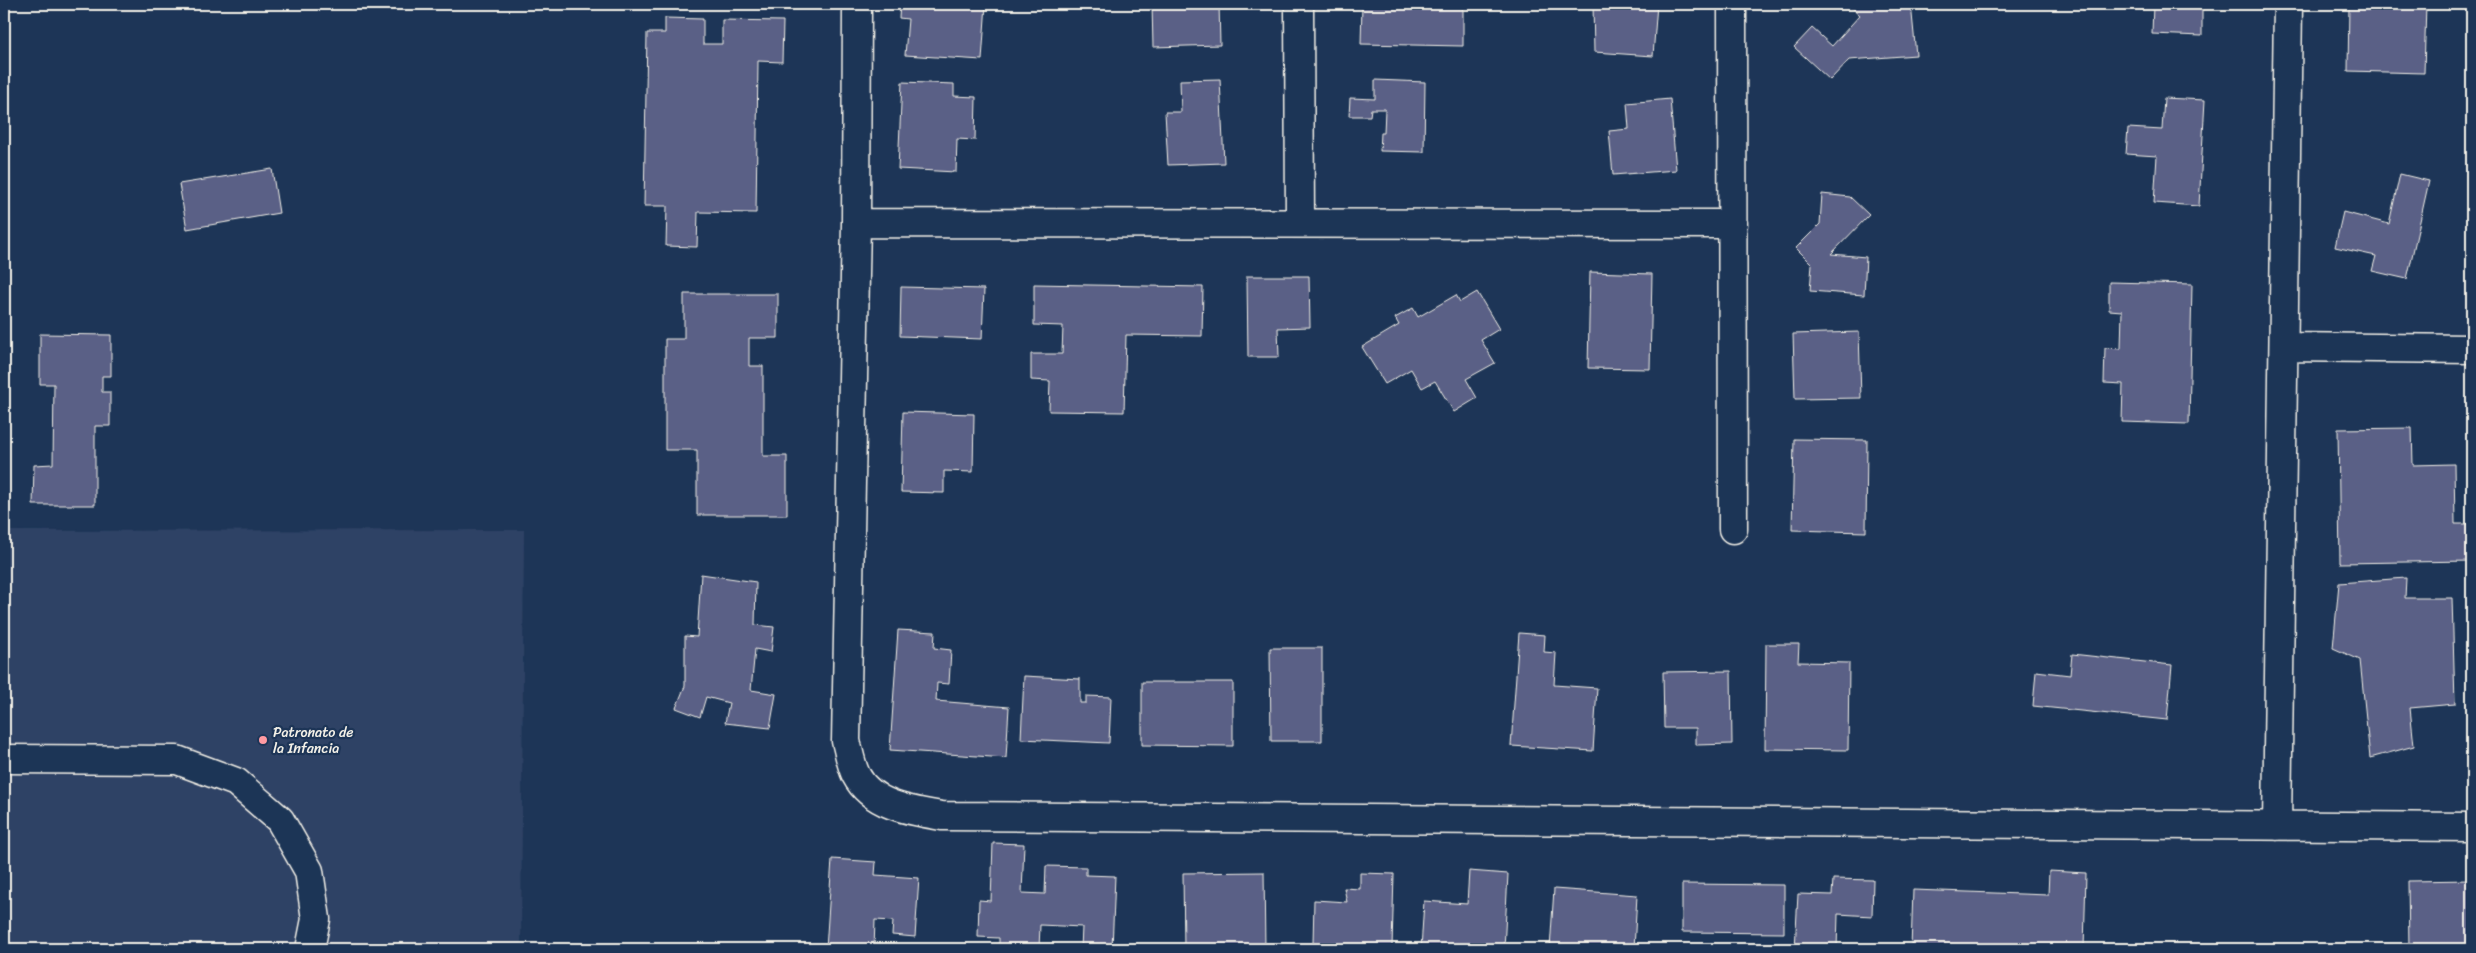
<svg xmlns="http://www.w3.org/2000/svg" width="2476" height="953" viewBox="0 0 2476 953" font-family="Sriracha,sans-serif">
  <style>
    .built { fill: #2f4265 }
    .building { fill: #5a6086; stroke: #f4f1e8 }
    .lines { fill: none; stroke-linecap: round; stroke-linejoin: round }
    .street-casing { stroke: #f4f1e8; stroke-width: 31 }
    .street { stroke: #1d3557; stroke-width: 28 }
    .poi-dot { fill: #ff9aa2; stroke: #1d3557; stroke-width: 2 }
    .labels { text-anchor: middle; stroke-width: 4.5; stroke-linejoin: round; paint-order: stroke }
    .poi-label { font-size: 14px; fill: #f4f1e8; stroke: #1d3557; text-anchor: start }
  </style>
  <rect width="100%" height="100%" fill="#1d3557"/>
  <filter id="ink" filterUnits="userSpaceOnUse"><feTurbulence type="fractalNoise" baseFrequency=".02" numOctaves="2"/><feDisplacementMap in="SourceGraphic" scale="10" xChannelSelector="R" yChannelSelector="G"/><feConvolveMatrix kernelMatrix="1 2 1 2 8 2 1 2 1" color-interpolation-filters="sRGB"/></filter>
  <g filter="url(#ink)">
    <!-- built -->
    <path class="built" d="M524 530 521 949H4V531Z"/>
    <!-- building -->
    <path class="building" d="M900 4H986L982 60 905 55 908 19 899 18Z
      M1152 4H1219L1220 45 1153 47Z
      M1362 4H1463V46L1361 44Z
      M1593 4H1657L1653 56 1594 52Z
      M1848 4H1911L1916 55 1849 60 1830 80 1794 47 1812 28 1832 46 1860 15Z
      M2153 4H2202V36L2152 34Z
      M2349 4H2426L2424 73 2348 71Z
      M665 18 703 19V44H722V20L783 21 782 62 758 61 756 213 698 212 697 247 666 246 667 206H644L647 33H665Z
      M1220 79 1224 163 1168 165 1165 112H1181L1180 80Z
      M1375 80 1425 82 1424 152 1380 151 1381 133H1384L1385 109H1371L1370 116H1349L1350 98 1375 99Z
      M902 82 954 84V96L976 97 975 140 957 139 956 172 898 169Z
      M2164 98 2205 100 2199 206 2154 203 2157 156 2126 154 2128 128 2162 130Z
      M1670 99 1676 170 1613 175 1609 131 1629 129 1627 103Z
      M272 169 279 213 187 229 179 184Z
      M2400 174 2429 181 2407 279 2372 271 2376 256 2335 247 2343 212 2389 224Z
      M1822 194 1850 197 1869 215 1831 254 1866 257 1864 295 1810 291 1812 264 1796 248 1820 224Z
      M1590 272 1652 274 1650 369 1588 368Z
      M1247 276H1309L1310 327 1278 328 1279 357H1248Z
      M2109 282 2192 284 2189 424 2122 422 2123 384 2104 383 2105 348 2121 349 2122 311 2109 310Z
      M1034 284 1203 287 1202 336 1126 335 1124 412 1049 411 1050 381 1031 380V354H1062L1063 326 1034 325Z
      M901 287 984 289 982 339 900 336Z
      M1477 292 1499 329 1481 340 1495 363 1466 379 1477 398 1454 412 1435 381 1422 388 1411 369 1385 384 1362 347 1399 325 1395 318 1413 308 1418 317 1456 295 1460 302Z
      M684 294H778V338H749V366H763V456H787V515H697V450H665V339H684Z
      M1859 332 1861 398 1795 399 1793 334Z
      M40 334 111 335V376H102V392H110V426H95V505H33L34 465 53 464 54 384H40Z
      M903 412 974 414 973 472 944 471V493L901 492Z
      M2412 428 2413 465 2454 464 2455 524H2472V561L2340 563 2338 429Z
      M1794 439 1867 440 1866 532 1792 530Z
      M701 574 756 582 755 625 774 627 771 652 755 649 751 690 776 694 770 728 725 723 729 703 706 697 700 717 676 708 685 686V636L697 637Z
      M2406 578 2405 598H2452L2455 704 2410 708 2414 746 2370 758 2360 660 2333 648 2339 583Z
      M898 630 935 632 934 648 951 650 949 684 937 683 936 701 1009 707 1006 758 890 750Z
      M1519 633 1545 635 1544 652 1556 653 1554 685 1597 688 1593 751 1511 746Z
      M1766 644H1799L1798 662 1849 663 1848 750 1765 749Z
      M1270 648H1322V741H1271Z
      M2072 654 2172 665 2167 720 2033 706 2036 671 2070 675Z
      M1731 671 1732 744 1696 745V728H1664L1663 672Z
      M1024 676 1080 679V703H1086V696L1111 697 1109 743 1021 739Z
      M1142 682H1233V746L1142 745Z
      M993 843 1024 844 1022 893 1045 894 1046 866 1086 867V875L1115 876 1112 949H1081L1082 927 1040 925 1039 949H999V938L978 937 979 900 991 901Z
      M832 859 876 862 875 875 919 878 915 937 892 935 893 921 875 920 874 949H826Z
      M1469 871 1508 874 1504 949H1421L1424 901 1467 904Z
      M2049 871 2086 873 2084 949H1911L1913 890 2048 895Z
      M1264 872 1265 949H1184L1183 873Z
      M1360 873 1394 874 1392 947 1313 944 1314 900 1347 902 1344 888 1360 889Z
      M1833 879 1873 880 1872 916 1838 914 1837 949H1795L1798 894 1832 895Z
      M2472 880V949H2409L2408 881Z
      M1682 884 1784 885V933L1682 932Z
      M1554 889 1637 895 1634 949H1550Z"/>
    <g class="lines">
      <!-- street casing -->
      <g class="street-casing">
        <path id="street" d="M857 4 856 223 846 741C849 752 851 765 856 775 872 806 912 811 942 816L2472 827
          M1299 4 1300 223
          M1732 4 1733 529
          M856 223 1733 224
          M2284 347 2472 349
          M4 759 177 760 236 782 280 820 309 871 316 919 310 949
          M2277 826 2288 4"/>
      </g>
      <!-- street -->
      <use href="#street" class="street"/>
    </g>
  </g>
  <!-- markers -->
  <circle class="poi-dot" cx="263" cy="740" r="5"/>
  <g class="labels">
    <!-- poi labels -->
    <g class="poi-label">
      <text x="273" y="737">Patronato de<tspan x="273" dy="16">la Infancia</tspan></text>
    </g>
  </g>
  <!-- margin -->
  <rect width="2476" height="953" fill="none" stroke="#1d3557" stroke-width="20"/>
  <rect x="10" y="10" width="2456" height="933" fill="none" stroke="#f4f1e8" stroke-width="2" filter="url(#ink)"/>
</svg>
